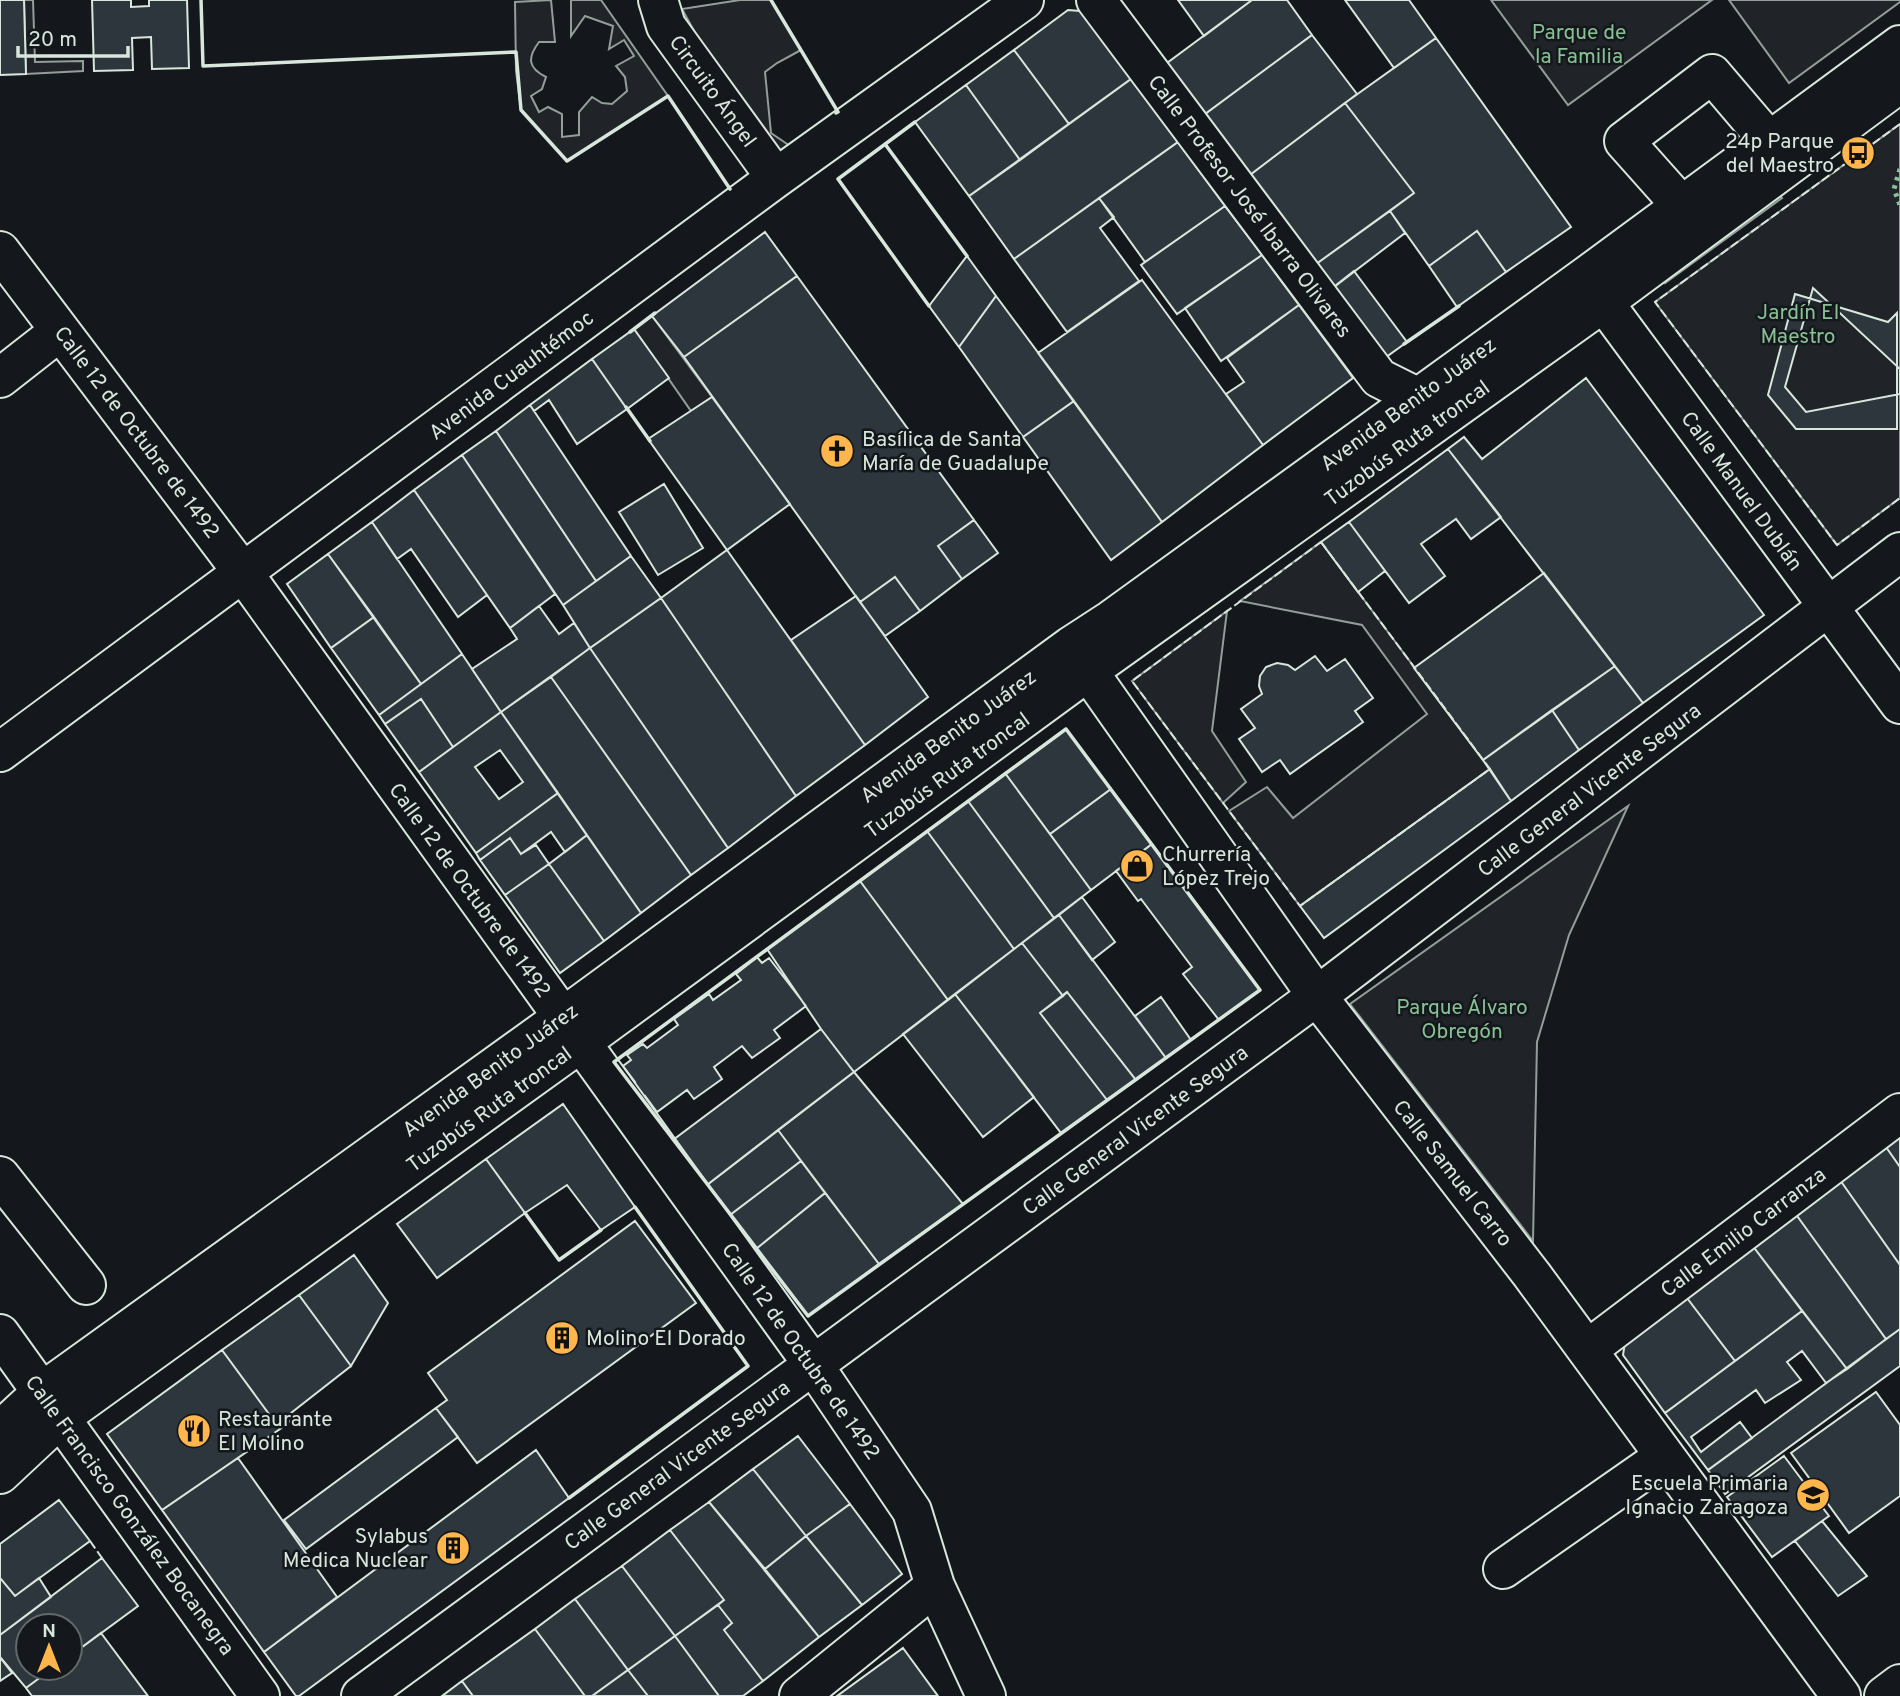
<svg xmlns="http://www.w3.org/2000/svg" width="1900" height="1696" viewBox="0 0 1900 1696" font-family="Overpass,sans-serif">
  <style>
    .green { fill: #202428; stroke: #939e99; stroke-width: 2 }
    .building { fill: #2c363c; stroke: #d8e6dc; stroke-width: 2; fill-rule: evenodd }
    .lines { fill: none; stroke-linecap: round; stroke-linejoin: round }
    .minor-casing { stroke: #d8e6dc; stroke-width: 42 }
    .major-casing { stroke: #d8e6dc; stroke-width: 42 }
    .minor { stroke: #14181c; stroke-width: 38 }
    .major { stroke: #14181c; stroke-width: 38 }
    .hedge { stroke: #8ac095; stroke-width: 5; stroke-dasharray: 3.5 5; stroke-linecap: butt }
    .fence { stroke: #d8e6dc; stroke-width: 2; stroke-dasharray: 9 3.5; stroke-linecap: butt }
    .wall { stroke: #d8e6dc; stroke-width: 3.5 }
    .labels { text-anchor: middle; stroke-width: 5; stroke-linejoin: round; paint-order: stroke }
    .park-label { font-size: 21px; fill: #8ac095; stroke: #14181c }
    .street-label { font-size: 21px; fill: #d8e6dc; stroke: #14181c }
    .poi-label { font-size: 21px; fill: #d8e6dc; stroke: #14181c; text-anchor: start }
  </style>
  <rect width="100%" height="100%" fill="#14181c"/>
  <!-- green -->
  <path class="green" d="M24 0H33L35 62 83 61V71L26 74Z
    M551 0 555 42H539C527 58 528 68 546 77L542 89 531 96 539 112 548 107 562 114V137L579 135V112L592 97 602 103 612 104 627 91 625 77 616 66 634 56 624 40 609 49 613 26 585 16 571 36V0H601L668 96 567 161 521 110 516 71 515 2Z
    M740 0H771L801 50 777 63 765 72 771 133 790 146 768 161 760 151 682 9Z
    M1491 0H1712L1568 105Z
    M1729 0H1900V2L1789 83Z
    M1900 124V498L1837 545 1655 302Z
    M1776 190 1782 198 1665 283 1655 270Z
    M652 316 712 397 691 411 634 329Z
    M1321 542 1490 769 1300 906 1229 811 1267 787 1293 818 1427 714 1362 625 1240 601Z
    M1227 611 1212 731 1246 782 1223 803 1132 681Z
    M1628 806 1569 935 1537 1042 1533 1241 1350 1004Z"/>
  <!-- building -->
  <path class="building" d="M0 0H24L26 74 0 75Z
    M92 0H131V7L149 6V0H187L189 68 152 69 151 37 132 38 133 70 94 71Z
    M1178 0H1252L1204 36Z
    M1252 0H1287L1312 35 1201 117 1163 66Z
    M1345 0H1409L1436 38 1394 68Z
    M1068 10 1080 11 1131 79 1069 124 1014 50Z
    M1312 35 1357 94 1246 178 1201 117Z
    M1436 38 1571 227 1506 272 1477 231 1429 266 1390 211 1414 193 1345 103Z
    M1014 50 1069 124 1020 160 966 85Z
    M1131 79 1178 142 1014 259 969 196Z
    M966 85 1020 160 969 196 915 122Z
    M1345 103 1414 193 1312 267 1246 178Z
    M1178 142 1225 206 1145 262 1099 198Z
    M1099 198 1114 217 1100 228 1139 281 1067 332 1014 259Z
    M1225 206 1262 255 1177 314 1141 265Z
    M1390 211 1405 233 1330 290 1312 267Z
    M1477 231 1506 272 1457 307 1429 266Z
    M765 232 797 276 684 357 652 316Z
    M1262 255 1299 305 1221 361 1185 308Z
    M967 256 996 296 959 347 929 306Z
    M1354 271 1407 342 1382 360 1330 290Z
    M797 276 974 520 938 546 962 579 920 611 895 577 860 602 684 357Z
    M1142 280 1263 445 1162 522 1038 353Z
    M1813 288 1900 369V394L1806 412 1785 387Z
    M1795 294 1888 322 1897 313V429H1796L1768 395Z
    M996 296 1074 401 1023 437 959 347Z
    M1299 305 1353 378 1263 445 1226 394 1244 382 1227 358Z
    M634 329 669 378 627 409 592 359Z
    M592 359 627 409 577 444 549 400 534 411 530 405Z
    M1586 378 1764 615 1643 703 1448 449 1464 437 1482 459Z
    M712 397 790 504 727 550 648 439Z
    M1074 401 1162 522 1111 560 1023 437Z
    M530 405 631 556 596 581 496 431Z
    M496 431 596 581 563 605 462 455Z
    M1448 449 1501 517 1471 539 1456 519 1421 544 1445 576 1409 603 1349 522Z
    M462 455 555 594 510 628 414 490Z
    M664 484 703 548 658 575 619 512Z
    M414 490 487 595 458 617 411 549 397 559 372 522Z
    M974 520 998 553 962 579 938 546Z
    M372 522 462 654 421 684 328 554Z
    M1349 522 1385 571 1358 592 1321 542Z
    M727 550 865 745 796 796 661 598Z
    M328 554 374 617 331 648 287 584Z
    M631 556 661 598 590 648 563 605Z
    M1544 573 1615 666 1483 760 1414 668Z
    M895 577 920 611 885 636 860 602Z
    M856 596 928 697 865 745 791 640Z
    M661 598 796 796 728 848 590 648Z
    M539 606 559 634 574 623 590 648 501 712 472 669 517 639 510 628Z
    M374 617 421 684 379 715 331 648Z
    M590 648 728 848 691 875 551 677Z
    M462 654 501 712 453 747 421 699 385 724 379 715Z
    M1315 656 1327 671 1345 659 1373 698 1355 711 1363 722 1290 774 1280 760 1262 772 1239 739 1255 728 1241 709 1262 694 1259 686 1260 676 1266 667 1277 663 1288 665 1295 670Z
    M1615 666 1643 703 1579 750 1552 710Z
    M551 677 691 875 641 913 501 712Z
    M421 699 453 747 419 772 385 724Z
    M1552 710 1579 750 1511 801 1483 760Z
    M501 712 558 793 476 853 419 772ZM500 750 523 782 499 799 475 767Z
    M1066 729 1111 789 1050 834 1005 773Z
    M1490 769 1511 801 1324 938 1300 906Z
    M1005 773 1091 890 1054 918 968 801Z
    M1111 789 1152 844 1091 890 1050 834Z
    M558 793 587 835 565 852 551 832 521 854 510 838 480 860 476 853Z
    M968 801 1054 918 1014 949 927 831Z
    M927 831 1014 949 948 1000 860 881Z
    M587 835 641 913 604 941 549 864Z
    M510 838 521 854 536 845 549 864 505 895 480 860Z
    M1152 844 1260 990 1219 1020 1183 974 1192 967 1141 899 1138 901 1116 871Z
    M549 864 604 941 560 973 505 895Z
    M860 881 948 1000 854 1072 821 1029 767 949Z
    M1082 897 1115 942 1092 960 1059 915Z
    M1059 915 1166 1058 1136 1080 1067 992 1063 996 1022 943Z
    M1022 943 1063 996 1040 1013 1107 1100 1061 1133 955 994Z
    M757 957 762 963 769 958 806 1006 774 1030 780 1038 752 1058 742 1046 714 1067 722 1079 694 1099 687 1090 657 1112 645 1096 641 1099 630 1085 635 1082 623 1066 631 1060 627 1055 643 1044 647 1048 678 1025 674 1019 709 994 713 1000 741 980 736 974Z
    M1067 992 1136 1080 1107 1100 1040 1013Z
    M955 994 1034 1097 983 1137 903 1034Z
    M1161 997 1191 1040 1166 1058 1135 1016Z
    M821 1029 854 1072 707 1185 673 1140Z
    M854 1072 963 1204 879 1264 778 1130Z
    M563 1104 635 1207 601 1230 567 1185 525 1213 486 1159Z
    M778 1130 801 1161 730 1215 707 1185Z
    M1900 1137V1167L1886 1147Z
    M1886 1147 1900 1167V1265L1840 1180Z
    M486 1159 525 1213 437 1278 397 1224Z
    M801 1161 825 1193 756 1249 730 1215Z
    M1840 1180 1900 1265V1329L1886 1339 1795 1213Z
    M825 1193 879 1264 808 1316 756 1249Z
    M1795 1213 1886 1339 1847 1369 1752 1245Z
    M635 1221 696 1303 477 1463 436 1408 447 1400 428 1373Z
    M1752 1245 1802 1311 1735 1361 1684 1294Z
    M354 1255 388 1303 351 1366 299 1295Z
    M1684 1294 1735 1361 1665 1413 1623 1355 1626 1336Z
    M299 1295 351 1366 291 1413 294 1418 280 1429 222 1350Z
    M1802 1311 1847 1369 1826 1383 1802 1351 1787 1362 1801 1380 1765 1403 1756 1390 1691 1437 1701 1452 1740 1422 1752 1438 1708 1470 1665 1413Z
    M1900 1329V1366L1725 1494 1708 1470Z
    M222 1350 280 1429 162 1510 107 1434Z
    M1876 1392 1900 1425V1496L1849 1533 1791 1453Z
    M436 1408 458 1437 306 1549 284 1520Z
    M798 1436 850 1504 806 1536 753 1469Z
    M536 1450 569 1498 299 1696H296L264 1652Z
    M1784 1456 1829 1516 1772 1557 1727 1497Z
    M238 1458 337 1597 264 1652 162 1510Z
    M753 1469 806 1536 765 1569 709 1502Z
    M59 1500 90 1541 15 1596 0 1578V1544Z
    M709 1502 819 1637 763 1681 724 1630 732 1623 718 1605 724 1600 670 1530Z
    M850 1504 902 1574 862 1605 806 1536Z
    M1822 1521 1867 1576 1838 1596 1795 1541Z
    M670 1530 724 1600 675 1636 622 1566Z
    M806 1536 862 1605 819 1637 765 1569Z
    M102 1558 138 1606 70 1656V1626H28V1668H53L26 1688 0 1657V1635Z
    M622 1566 675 1636 628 1670 575 1599Z
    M0 1578 15 1596 39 1578 51 1597 0 1635Z
    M575 1599 628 1670 592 1696H585L535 1629Z
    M718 1605 732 1623 724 1630 763 1681 743 1696H719L675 1636Z
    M535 1629 585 1696H473L462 1681Z
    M101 1633 148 1696H32L26 1688 53 1668H70V1656Z
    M675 1636 719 1696H648L628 1670Z
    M903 1648 938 1696H837Z
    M0 1657 12 1673 0 1681Z
    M628 1670 648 1696H592Z
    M462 1681 473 1696H442Z"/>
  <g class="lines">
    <!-- minor casing -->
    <g class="minor-casing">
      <path id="minor" d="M658 0 666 26 776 178
        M1096 0 1379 378 1417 397
        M1681 205 1624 141 1712 74 1769 141
        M0 251 244 574 814 1366 912 1511 935 1586 986 1696
        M1588 281 1900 704
        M0 378 60 331
        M1074 651 1317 996 1532 1275 1841 1696
        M0 752 776 178 1024 0
        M0 1176 86 1285
        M0 1334 260 1696
        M1587 1350 1900 1113
        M0 1474 61 1417 580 1043 1087 672 1604 302 1900 83
        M1503 1569 1665 1456
        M361 1696 1317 996 1900 552
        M799 1696 935 1586"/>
    </g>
    <!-- major casing -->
    <g class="major-casing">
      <path id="major" d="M0 1431 42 1392 562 1018 1071 646 1111 620 1585 277 1900 45
        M1884 1696 1900 1684"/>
    </g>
    <!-- minor -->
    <use href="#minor" class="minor"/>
    <!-- major -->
    <use href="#major" class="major"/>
    <!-- hedge -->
    <path class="hedge" d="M1900 169 1894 189 1900 205"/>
    <!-- fence -->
    <path class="fence" d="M1900 124 1655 302 1837 545 1900 498
      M1321 542 1490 769 1300 906 1132 681Z
      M90 1541 102 1558"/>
    <!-- wall -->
    <path class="wall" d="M201 0 203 66 516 52 521 110 567 161 668 96 730 189
      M771 0 838 112 836 113
      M915 122 838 179 929 306
      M885 144 967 256
      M630 332 655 313
      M1404 344 1459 306
      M626 407 650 441
      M1066 729 1260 990 808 1316 614 1062Z
      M525 1213 559 1260 601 1230
      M569 1498 748 1366 635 1207"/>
  </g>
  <!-- icons -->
  <defs>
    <g id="bus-disc" transform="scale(1.75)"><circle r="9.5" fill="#ffb74d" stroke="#14181c"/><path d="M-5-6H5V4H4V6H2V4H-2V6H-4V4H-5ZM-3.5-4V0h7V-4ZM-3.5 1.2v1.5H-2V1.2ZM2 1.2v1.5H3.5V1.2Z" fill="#111"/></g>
    <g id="church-disc" transform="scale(1.75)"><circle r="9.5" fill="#ffb74d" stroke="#14181c"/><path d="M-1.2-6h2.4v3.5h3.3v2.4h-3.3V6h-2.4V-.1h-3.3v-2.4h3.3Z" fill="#111"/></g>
    <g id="shop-disc" transform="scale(1.75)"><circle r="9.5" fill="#ffb74d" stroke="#14181c"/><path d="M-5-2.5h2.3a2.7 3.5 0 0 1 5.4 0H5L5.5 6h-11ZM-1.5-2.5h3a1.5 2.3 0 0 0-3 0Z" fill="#111"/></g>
    <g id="building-disc" transform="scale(1.75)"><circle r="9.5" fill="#ffb74d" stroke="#14181c"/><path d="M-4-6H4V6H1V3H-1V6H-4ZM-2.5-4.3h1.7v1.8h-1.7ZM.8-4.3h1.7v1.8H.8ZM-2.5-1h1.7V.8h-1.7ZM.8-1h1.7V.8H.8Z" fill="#111"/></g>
    <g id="restaurant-disc" transform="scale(1.75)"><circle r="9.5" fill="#ffb74d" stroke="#14181c"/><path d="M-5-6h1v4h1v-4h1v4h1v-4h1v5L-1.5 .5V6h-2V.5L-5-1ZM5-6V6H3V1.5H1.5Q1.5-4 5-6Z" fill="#111"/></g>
    <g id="school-disc" transform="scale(1.75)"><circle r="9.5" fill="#ffb74d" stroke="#14181c"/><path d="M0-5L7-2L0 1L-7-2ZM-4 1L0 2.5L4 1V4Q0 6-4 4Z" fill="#111"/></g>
  </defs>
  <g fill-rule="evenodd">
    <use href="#bus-disc" x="1858" y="153"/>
    <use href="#church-disc" x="837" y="451"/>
    <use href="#shop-disc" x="1137" y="866"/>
    <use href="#building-disc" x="562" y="1338"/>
    <use href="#restaurant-disc" x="194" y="1431"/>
    <use href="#school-disc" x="1813" y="1495"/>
    <use href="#building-disc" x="453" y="1548"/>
  </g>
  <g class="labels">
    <!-- park labels -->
    <g class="park-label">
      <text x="1579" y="39">Parque de<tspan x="1579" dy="24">la Familia</tspan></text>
      <text x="1798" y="319">Jardín El<tspan x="1798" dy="24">Maestro</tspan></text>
      <text x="1462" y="1014">Parque Álvaro<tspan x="1462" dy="24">Obregón</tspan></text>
    </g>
    <!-- street labels -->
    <g class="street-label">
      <text transform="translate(713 91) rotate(54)" y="7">Circuito Ángel</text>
      <text transform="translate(1250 206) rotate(53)" y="7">Calle Profesor José Ibarra Olivares</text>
      <text transform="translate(511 375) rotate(-37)" y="7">Avenida Cuauhtémoc</text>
      <text transform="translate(1408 404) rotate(-36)" y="7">Avenida Benito Juárez</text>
      <text transform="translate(137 432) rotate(53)" y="7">Calle 12 de Octubre de 1492</text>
      <text transform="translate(1407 443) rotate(-36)" y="7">Tuzobús Ruta troncal</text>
      <text transform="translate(1742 491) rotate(54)" y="7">Calle Manuel Dublán</text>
      <text transform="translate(948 736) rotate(-36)" y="7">Avenida Benito Juárez</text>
      <text transform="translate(947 775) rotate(-36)" y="7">Tuzobús Ruta troncal</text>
      <text transform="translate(1589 790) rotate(-37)" y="7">Calle General Vicente Segura</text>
      <text transform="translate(470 890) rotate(54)" y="7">Calle 12 de Octubre de 1492</text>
      <text transform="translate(490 1070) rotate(-36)" y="7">Avenida Benito Juárez</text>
      <text transform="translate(489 1109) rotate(-36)" y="7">Tuzobús Ruta troncal</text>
      <text transform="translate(1135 1130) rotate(-36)" y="7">Calle General Vicente Segura</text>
      <text transform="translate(1453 1173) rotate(52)" y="7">Calle Samuel Carro</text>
      <text transform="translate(1743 1232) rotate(-37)" y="7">Calle Emilio Carranza</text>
      <text transform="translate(801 1351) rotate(55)" y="7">Calle 12 de Octubre de 1492</text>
      <text transform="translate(677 1465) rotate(-36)" y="7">Calle General Vicente Segura</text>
      <text transform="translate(130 1515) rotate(54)" y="7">Calle Francisco González Bocanegra</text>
    </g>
    <!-- poi labels -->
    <g class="poi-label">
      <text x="1834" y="148" text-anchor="end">24p Parque<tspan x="1834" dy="24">del Maestro</tspan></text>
      <text x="862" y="446">Basílica de Santa<tspan x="862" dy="24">María de Guadalupe</tspan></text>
      <text x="1162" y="861">Churrería<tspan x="1162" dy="24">López Trejo</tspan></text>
      <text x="586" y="1345">Molino El Dorado</text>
      <text x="218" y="1426">Restaurante<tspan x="218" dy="24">El Molino</tspan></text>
      <text x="1788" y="1490" text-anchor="end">Escuela Primaria<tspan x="1788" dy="24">Ignacio Zaragoza</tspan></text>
      <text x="428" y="1543" text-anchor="end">Sylabus<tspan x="428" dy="24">Medica Nuclear</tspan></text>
    </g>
  </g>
  <!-- north arrow -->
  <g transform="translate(49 1647)"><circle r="33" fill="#14181c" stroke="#626a69" stroke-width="2"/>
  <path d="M0-5L12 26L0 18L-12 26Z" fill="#ffb74d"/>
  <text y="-10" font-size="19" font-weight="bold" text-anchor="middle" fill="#d8e6dc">N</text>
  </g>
  <!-- scale -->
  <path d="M18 46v10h110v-10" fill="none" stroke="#d8e6dc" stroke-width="3.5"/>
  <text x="28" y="46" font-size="21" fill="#d8e6dc" stroke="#14181c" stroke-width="5" paint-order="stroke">20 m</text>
</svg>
